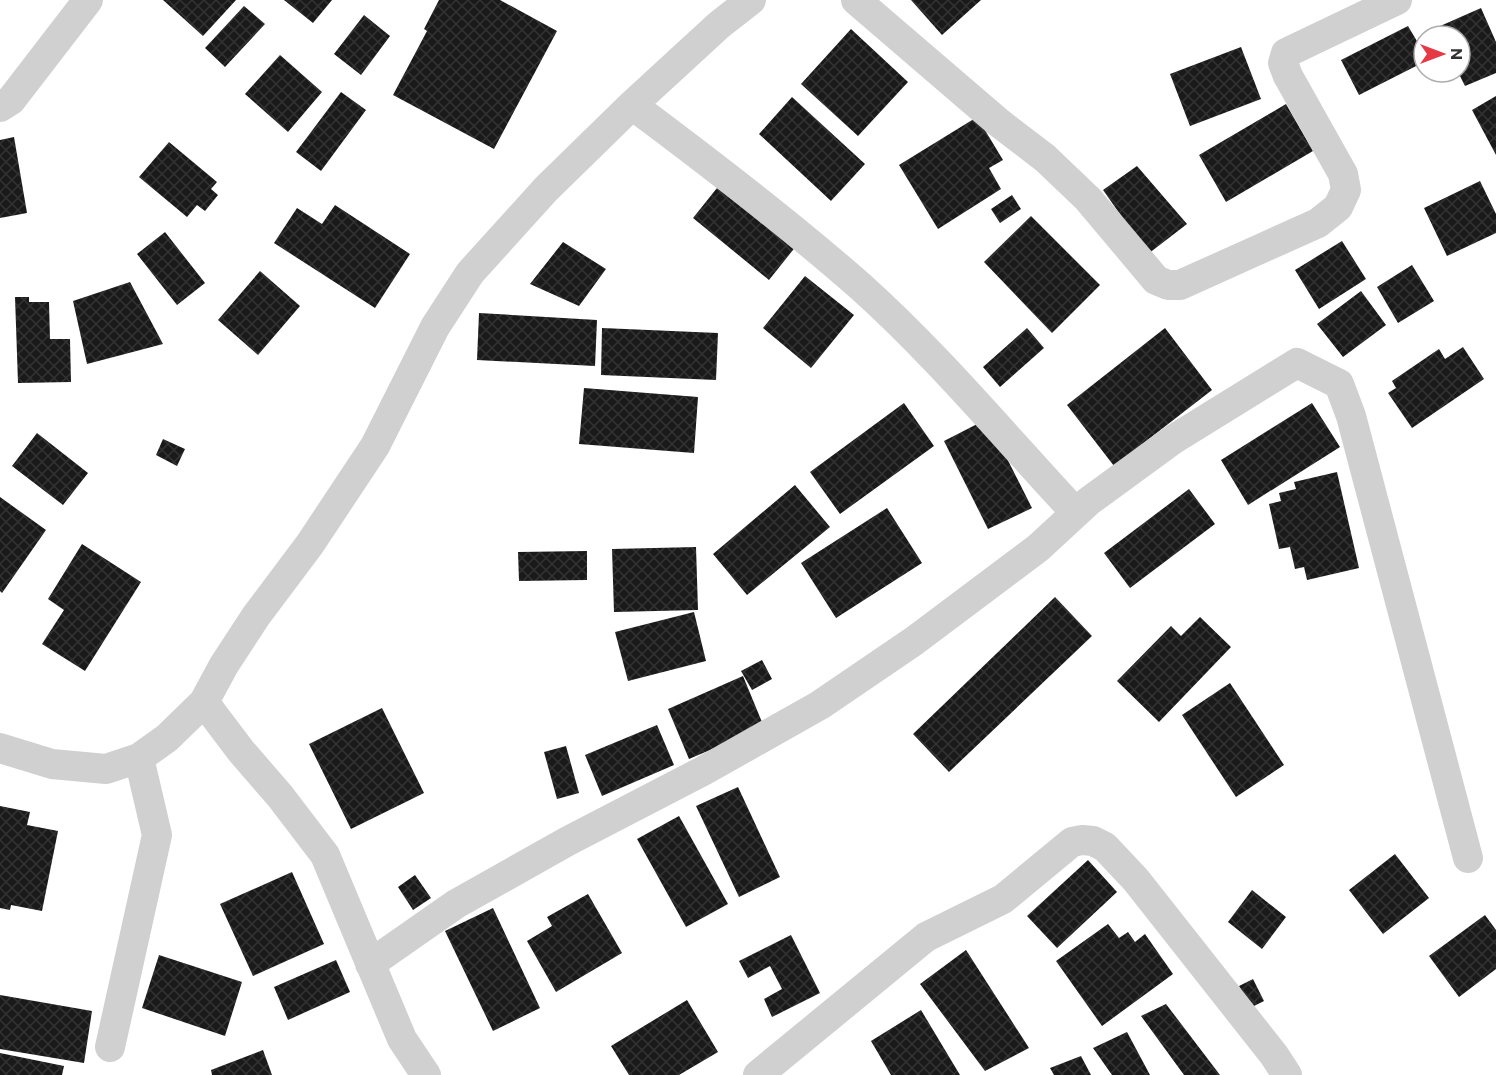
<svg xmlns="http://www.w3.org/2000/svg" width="1496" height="1075" viewBox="0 0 1496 1075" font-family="Commissioner,sans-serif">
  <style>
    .building { fill: url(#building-cross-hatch) }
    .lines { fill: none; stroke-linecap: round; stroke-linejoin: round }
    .minor { stroke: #d0d0d0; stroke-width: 30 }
  </style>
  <defs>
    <pattern id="building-cross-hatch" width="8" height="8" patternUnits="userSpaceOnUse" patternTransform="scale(1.5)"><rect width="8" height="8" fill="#1a1a1a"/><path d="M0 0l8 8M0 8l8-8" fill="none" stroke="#333"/></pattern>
  </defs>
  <rect width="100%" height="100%" fill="#fff"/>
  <!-- building -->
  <path class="building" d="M163 0H236L203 36Z
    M284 0H332L313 23Z
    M439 0H500L557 31 494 149 393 95 427 31 424 29Z
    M911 0H981L942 35Z
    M244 6 265 24 225 67 205 48Z
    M1481 8 1496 42V73L1465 86 1458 72H1460V36H1443L1438 27Z
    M364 15 390 36 361 75 334 54Z
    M1408 26 1424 53V62L1359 95 1341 60Z
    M851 29 908 82 858 136 801 84Z
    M1241 47 1261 99 1190 126 1170 74Z
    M280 55 322 92 288 132 245 94Z
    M341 92 366 110 321 171 296 152Z
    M1496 96V155L1472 110Z
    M792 97 865 164 831 201 759 134Z
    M1286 104 1313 151 1226 202 1199 155Z
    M977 117 1003 160 989 168 1001 189 938 229 899 165Z
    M14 137 27 213 0 218V140Z
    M169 142 217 182 211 189 218 195 205 211 197 205 187 217 139 177Z
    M1137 166 1187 224 1148 254 1103 190Z
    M1480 181 1496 214V233L1447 256 1424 208Z
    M721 183 797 245 769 280 693 218Z
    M1012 195 1021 209 1000 223 991 209Z
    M335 205 410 254 375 308 274 243 297 208 322 224Z
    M1031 216 1100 285 1052 333 984 262Z
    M165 232 205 283 177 305 137 254Z
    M1342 241 1366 279 1319 309 1295 270Z
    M563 242 606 269 579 306 530 284Z
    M1412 265 1434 301 1398 323 1377 287Z
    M260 271 300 306 258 355 218 320Z
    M805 276 854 315 811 368 763 328Z
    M130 282 163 344 87 364 73 301Z
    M1361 291 1386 325 1343 357 1317 324Z
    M15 297H29V302H49L50 339H70L71 382 18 383Z
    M479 313 597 320 595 366 477 360Z
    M602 328 718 333 716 380 601 375Z
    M1027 328 1044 348 1000 387 983 367Z
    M1165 328 1212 390 1114 466 1067 405Z
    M1463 347 1484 379 1412 428 1388 393 1396 388 1392 381 1439 349 1445 359Z
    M584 388 698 397 694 453 579 444Z
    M904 403 934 446 840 514 810 472Z
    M1312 403 1340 447 1248 505 1221 460Z
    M987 419 1032 508 988 529 944 441Z
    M37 433 88 473 63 505 12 466Z
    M163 439 185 449 177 466 156 455Z
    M1337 472 1359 568 1307 580 1304 567 1295 569 1290 547 1279 549 1269 504 1281 501 1279 493 1296 489 1294 482Z
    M795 485 830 527 747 595 713 554Z
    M1189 489 1215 524 1130 588 1104 553Z
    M0 497 46 530 2 593 0 591Z
    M887 508 922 563 836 618 801 563Z
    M82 544 141 582 85 671 42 644 64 610 48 599Z
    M696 547 698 610 614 612 612 549Z
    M587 551V580L519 581 518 552Z
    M1055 597 1092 636 949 772 913 734Z
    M694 612 706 661 628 681 615 632Z
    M1200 617 1231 647 1159 722 1117 681 1171 626 1181 636Z
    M762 660 772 679 752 690 741 671Z
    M743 676 764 727 689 759 668 709Z
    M1230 683 1284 765 1236 797 1182 715Z
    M382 708 424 793 351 829 309 744Z
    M657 725 674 765 602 796 585 755Z
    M566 746 579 793 557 799 544 752Z
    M738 787 780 877 739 897 696 806Z
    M0 806 30 812 27 825 58 831 42 911 11 905 10 910 0 908Z
    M679 816 728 904 686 927 637 839Z
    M1395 854 1429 898 1383 934 1349 890Z
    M1088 860 1117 892 1057 948 1027 916Z
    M292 872 324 944 253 976 220 904Z
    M415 875 431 898 413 910 398 887Z
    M1252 890 1286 917 1262 949 1228 922Z
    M588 894 622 953 556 992 527 941 552 926 547 917Z
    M493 908 540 1008 493 1031 445 931Z
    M1485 915 1496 930V969L1459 997 1429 956Z
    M1108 924 1119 938 1128 932 1135 942 1145 934 1173 974 1102 1026 1056 961Z
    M791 935 820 993 772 1017 764 999 782 989 770 966 748 978 739 961Z
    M966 950 1029 1048 985 1071 920 984Z
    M159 955 242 982 225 1036 142 1008Z
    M336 960 350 992 288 1020 274 987Z
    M1253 979 1264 1001 1250 1008 1239 986Z
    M0 995 92 1011 84 1063 0 1049Z
    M687 1000 718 1052 679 1075H629L611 1046Z
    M1166 1004 1220 1075H1184L1141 1016Z
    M921 1010 960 1075H891L871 1041Z
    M1127 1032 1150 1075H1112L1093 1048Z
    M263 1050 272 1075H212L211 1070Z
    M0 1053 64 1066 62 1075H0Z
    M1081 1056 1091 1075H1054L1050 1068Z"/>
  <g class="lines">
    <!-- minor -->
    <path class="minor" d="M856 0 998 122 1045 158 1088 199 1156 280 1168 285H1180L1318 223 1338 207 1346 190 1343 174 1288 76 1283 63 1286 53 1397 0
      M632 105C710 163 787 222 860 286 937 355 1005 437 1076 513
      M0 107 11 100 88 0
      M204 702 241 751 280 796 325 855 402 1039 426 1075
      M0 748 52 764 106 769 139 758 167 738 204 702 224 665 256 616 310 544 375 446 435 327 470 273 546 189 632 105 719 25 751 0
      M370 964 456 904 568 841 703 771 820 705 914 641 1038 548 1089 501 1174 439 1297 363 1339 384 1351 416 1468 858
      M110 1047 157 835 139 758
      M758 1075 926 937 1003 899 1072 842 1082 840 1093 841 1105 847 1136 880 1274 1055 1287 1075"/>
  </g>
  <!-- north arrow -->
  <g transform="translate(1442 54) rotate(90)"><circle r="28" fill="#ffffff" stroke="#adadad" stroke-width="1.5"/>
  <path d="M0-4.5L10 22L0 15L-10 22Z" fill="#e63946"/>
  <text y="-9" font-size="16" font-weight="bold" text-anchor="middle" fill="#333333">N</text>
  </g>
</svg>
